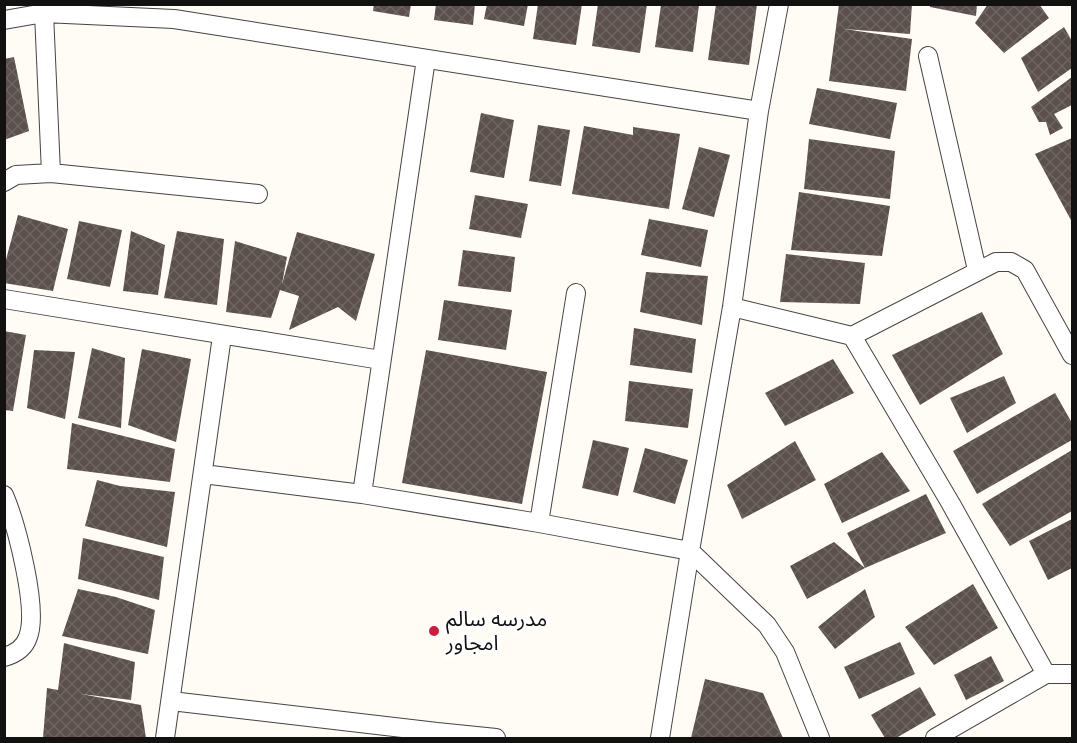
<svg xmlns="http://www.w3.org/2000/svg" width="1077" height="743" viewBox="0 0 1077 743" font-family="Lora,'Noto Sans Arabic',serif">
  <style>
    .building { fill: url(#building-cross-hatch) }
    .lines { fill: none; stroke-linecap: round; stroke-linejoin: round }
    .street-casing { stroke: #444; stroke-width: 20 }
    .street { stroke: #fff; stroke-width: 18 }
    .poi-dot { fill: #ce1c3a; stroke: #fff; stroke-width: 2 }
    .labels { text-anchor: middle; stroke-width: 6; stroke-linejoin: round; paint-order: stroke }
    .poi-label { font-size: 21px; fill: #111; stroke: #fff; text-anchor: start }
  </style>
  <defs>
    <pattern id="building-cross-hatch" width="8" height="8" patternUnits="userSpaceOnUse" patternTransform="scale(1.5)"><rect width="8" height="8" fill="#5b504c"/><path d="M0 0l8 8M0 8l8-8" fill="none" stroke="#6e6562"/></pattern>
  </defs>
  <rect width="100%" height="100%" fill="#fffcf5"/>
  <!-- building -->
  <path class="building" d="M374 4H411L409 17 373 11Z
    M436 4H475L473 25 434 20Z
    M487 4H528L524 26 484 19Z
    M538 4H582L576 45 533 39Z
    M598 4H647L640 53 592 46Z
    M716 4H757L749 65 708 60Z
    M839 4H912L910 34 844 29 912 39 906 91 829 81Z
    M930 4H977L976 16 930 7Z
    M988 4H1039L1049 18 1004 53 975 23Z
    M661 5H699L693 52 655 47Z
    M1064 27 1072 41V68L1038 92 1021 58Z
    M14 57 29 131 4 140V59Z
    M1072 77V105L1054 114 1063 128 1050 135 1046 122H1039L1031 107Z
    M817 88 897 103 890 139 809 124Z
    M481 113 514 120 504 178 470 172Z
    M538 125 570 130 561 186 529 181Z
    M584 126 633 135V127L680 134 669 209 572 194Z
    M1072 138V222L1035 154Z
    M809 139 895 151 890 199 804 189Z
    M699 147 730 155 714 217 682 209Z
    M799 192 890 206 882 256 791 250Z
    M475 195 528 204 521 238 469 229Z
    M18 215 68 229 53 291 4 283V267Z
    M649 219 708 230 701 267 641 255Z
    M79 221 122 230 110 287 67 279Z
    M131 231 165 245 158 295 123 291Z
    M177 231 224 239 217 305 164 298Z
    M297 232 375 254 356 321 338 307 289 330 299 296 280 290 271 318 226 312 235 241 287 257 282 284Z
    M463 250 515 257 511 292 458 286Z
    M786 254 865 263 860 304 780 302Z
    M646 272 708 276 702 325 640 312Z
    M444 300 512 310 506 350 438 340Z
    M982 312 1003 354 920 405 892 355Z
    M634 328 696 339 692 373 630 365Z
    M4 331 26 335 13 411 4 410Z
    M92 348 125 358 121 428 78 418Z
    M142 349 191 359 176 442 128 425Z
    M34 350 75 352 65 419 27 408Z
    M426 350 547 372 522 504 402 483Z
    M833 359 854 393 785 426 765 393Z
    M1004 376 1016 403 967 433 950 398Z
    M629 381 693 389 688 428 625 421Z
    M1055 393 1072 423V440L977 494 953 451Z
    M72 423 175 449 170 482 67 469Z
    M593 440 629 448 618 496 582 488Z
    M795 441 816 480 742 519 727 485Z
    M645 448 688 460 675 504 633 492Z
    M1072 450V511L1010 546 982 504Z
    M882 452 910 491 842 523 824 484Z
    M97 480 120 486 175 492 167 547 85 526Z
    M926 494 946 533 865 568 847 533Z
    M1072 519V568L1048 580 1029 541Z
    M83 538 164 557 159 600 78 579Z
    M834 542 865 568 807 599 790 566Z
    M973 584 998 628 934 665 905 627Z
    M78 589 116 597 155 610 148 654 62 636Z
    M865 589 875 617 835 649 818 627Z
    M900 642 915 674 859 699 844 667Z
    M64 643 135 662 131 700 81 694 141 705 146 738H43L47 688 58 690Z
    M991 656 1004 681 966 700 954 675Z
    M705 679 763 693 783 738H691Z
    M920 687 936 715 896 738H885L871 715Z"/>
  <g class="lines">
    <!-- street casing -->
    <g class="street-casing">
      <path id="street" d="M779 4 759 111 732 307 690 551 767 625 785 652 820 738
        M44 13 51 173
        M4 20 44 13 174 19 759 111
        M928 56 977 270
        M4 182 16 175 51 173 258 194
        M4 299 381 360
        M732 307 852 336 951 504 1046 674H1072
        M852 336 996 262H1011L1025 270 1072 355
        M203 474 362 494 539 523 690 551 660 738
        M362 494 426 59
        M4 495C16 523 39 609 28 637 24 649 15 654 4 657
        M539 523 576 293
        M171 701 437 732
        M165 738 222 336
        M435 738 437 732 496 738
        M935 738 1046 674"/>
    </g>
    <!-- street -->
    <use href="#street" class="street"/>
  </g>
  <!-- markers -->
  <circle class="poi-dot" cx="434" cy="631" r="6"/>
  <g class="labels">
    <!-- poi labels -->
    <g class="poi-label">
      <text x="446" y="626">مدرسه سالم<tspan x="446" dy="24">امجاور</tspan></text>
    </g>
  </g>
  <!-- border -->
  <rect width="1077" height="743" fill="none" stroke="#111111" stroke-width="12"/>
</svg>
